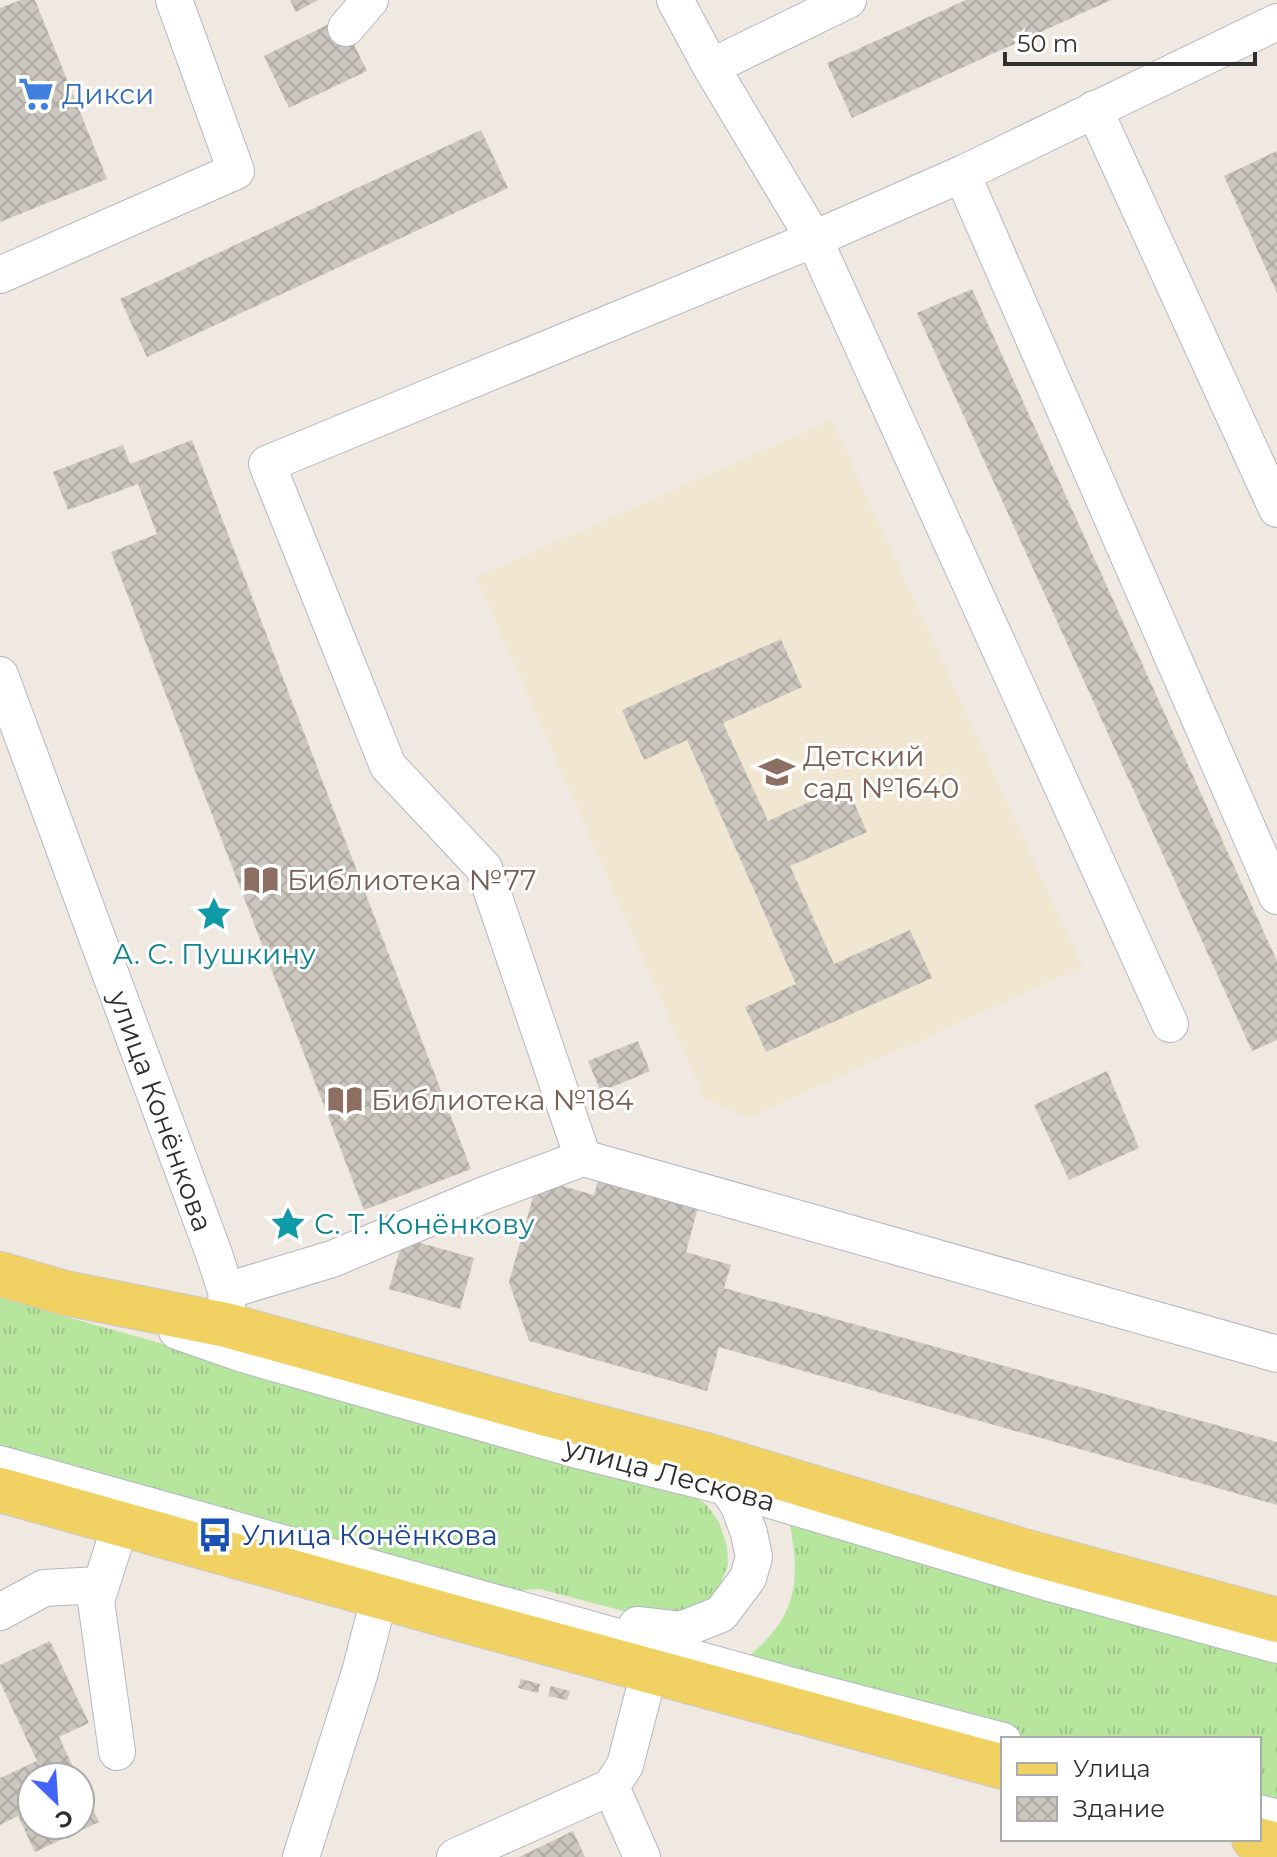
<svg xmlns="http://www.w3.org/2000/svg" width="1277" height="1857" viewBox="0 0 1277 1857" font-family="Montserrat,sans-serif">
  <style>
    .education { fill: #f0e6d1 }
    .grass { fill: url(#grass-tufts) }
    .building { fill: url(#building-cross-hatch) }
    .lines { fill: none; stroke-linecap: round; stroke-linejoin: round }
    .minor-casing { stroke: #b4b7c1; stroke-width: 38 }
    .major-casing { stroke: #c9c9c9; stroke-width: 46 }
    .minor { stroke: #fff; stroke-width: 36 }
    .major { stroke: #f2d163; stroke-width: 44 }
    .labels { text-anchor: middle; stroke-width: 6; stroke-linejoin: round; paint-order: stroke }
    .shop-label { font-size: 28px; fill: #366cbe; stroke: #fff; text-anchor: start }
    .education-label { font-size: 28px; fill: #785e54; stroke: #fff; text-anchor: start }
    .culture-label { font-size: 28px; fill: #0d838f; stroke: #fff }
    .street-label { font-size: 28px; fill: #2e2e2e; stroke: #fff }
    .transit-label { font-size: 28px; fill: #164399; stroke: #fff; text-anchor: start }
  </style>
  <defs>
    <pattern id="grass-tufts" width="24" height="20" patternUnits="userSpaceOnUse" patternTransform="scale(2)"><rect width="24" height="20" fill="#b6e59e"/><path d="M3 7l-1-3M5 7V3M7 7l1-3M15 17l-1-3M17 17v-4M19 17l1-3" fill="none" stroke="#9dc588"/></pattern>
    <pattern id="building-cross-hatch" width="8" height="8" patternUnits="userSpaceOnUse" patternTransform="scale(2)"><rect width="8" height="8" fill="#cbc7bf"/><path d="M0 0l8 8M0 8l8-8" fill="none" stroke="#afaba4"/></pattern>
  </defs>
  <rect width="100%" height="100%" fill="#efe9e1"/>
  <!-- education -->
  <path class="education" d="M832 420 1083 967 749 1118 705 1100 476 577Z"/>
  <!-- grass -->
  <path class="grass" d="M0 1298 688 1492 707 1505 719 1522 727 1546 728 1565 718 1590 701 1607 683 1618 642 1616 540 1589 510 1591 0 1453Z
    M789 1519 1277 1654V1807L1259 1802V1739H1031L745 1659C798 1617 801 1583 789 1519Z"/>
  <!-- building -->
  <path class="building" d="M21 0H35L107 179 0 222V8Z
    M290 0H318L296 12Z
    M966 0H1111L852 118 827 63Z
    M341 18 367 71 289 108 264 56Z
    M481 130 508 188 147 357 120 299Z
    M1277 151V293L1224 176Z
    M972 289 1277 961V1040L1252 1051 917 313Z
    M192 440 471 1169 364 1210 111 552 157 534 138 484 68 510 53 472 123 445 130 464Z
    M781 639 802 687 723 723 768 821 846 785 867 832 790 866 834 964 910 930 932 978 766 1052 745 1007 796 984 687 740 644 760 622 710Z
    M638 1041 650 1071 601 1092 588 1061Z
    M1107 1071 1139 1148 1069 1180 1034 1105Z
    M601 1168 701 1196 686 1252 731 1265 724 1288 1277 1442V1505L719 1347 707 1391 529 1341 509 1282 538 1179 594 1195Z
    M403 1238 474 1258 460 1309 389 1289Z
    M50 1641 89 1723 59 1737 78 1777H32V1825H80V1781L99 1822 35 1852 18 1816 0 1825V1778L37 1761 0 1682V1665Z
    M521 1679 540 1684 538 1693 518 1688Z
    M551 1686 570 1691 567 1700 548 1696Z
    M573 1831 585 1857H519Z"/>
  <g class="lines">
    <!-- minor casing -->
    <g class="minor-casing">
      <path id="minor" d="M675 0 711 67 814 239 1170 1024
        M346 28 370 0
        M711 67 848 0
        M1094 109 1277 509
        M962 174 1277 896
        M0 275 236 171 174 0
        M0 675 214 1254 226 1291 228 1315
        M583 1158 484 868 388 766 267 464 814 239 962 174 1277 22
        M226 1291 332 1259 484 1195 583 1158 1277 1354
        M177 1331 243 1354 574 1449 727 1487 1053 1584 1277 1645
        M0 1464 789 1685 1003 1741
        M0 1612 44 1588 99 1585
        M637 1625 681 1630 721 1614 748 1578 754 1557 749 1533 739 1506 719 1475
        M117 1752 96 1601 121 1523
        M611 1787 625 1765 649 1672
        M1259 1813 1277 1818
        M301 1857 360 1672 380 1595
        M455 1857 611 1787 642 1857"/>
    </g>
    <!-- major casing -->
    <g class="major-casing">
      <path id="major" d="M0 1274 65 1293 226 1325 547 1414 706 1455 1027 1552 1277 1620
        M0 1490 460 1619 1003 1767
        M1254 1839 1277 1845"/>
    </g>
    <!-- minor -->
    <use href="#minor" class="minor"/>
    <!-- major -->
    <use href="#major" class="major"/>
  </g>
  <!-- icons -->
  <defs>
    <g id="supermarket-bare" transform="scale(2.76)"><path d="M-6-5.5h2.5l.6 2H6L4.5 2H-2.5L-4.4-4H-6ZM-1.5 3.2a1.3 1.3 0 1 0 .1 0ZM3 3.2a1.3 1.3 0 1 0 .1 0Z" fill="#3f7fe0" stroke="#fff" stroke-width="2.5" paint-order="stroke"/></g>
    <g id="school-bare" transform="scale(2.76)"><path d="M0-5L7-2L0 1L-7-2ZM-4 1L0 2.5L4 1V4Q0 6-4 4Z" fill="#8d6e63" stroke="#fff" stroke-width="2.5" paint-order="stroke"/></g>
    <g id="library-bare" transform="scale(2.76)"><path d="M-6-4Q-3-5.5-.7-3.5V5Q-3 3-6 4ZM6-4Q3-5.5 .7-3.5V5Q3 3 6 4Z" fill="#8d6e63" stroke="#fff" stroke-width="2.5" paint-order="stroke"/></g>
    <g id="sight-bare" transform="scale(2.76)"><path d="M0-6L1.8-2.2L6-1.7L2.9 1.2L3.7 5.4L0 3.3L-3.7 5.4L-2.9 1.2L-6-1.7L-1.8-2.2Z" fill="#0f9aa8" stroke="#fff" stroke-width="2.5" paint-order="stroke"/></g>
    <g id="bus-bare" transform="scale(2.76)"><path d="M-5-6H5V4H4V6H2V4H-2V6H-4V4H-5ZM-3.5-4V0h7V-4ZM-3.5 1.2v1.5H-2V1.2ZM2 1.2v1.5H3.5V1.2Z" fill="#1a4fb4" stroke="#fff" stroke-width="2.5" paint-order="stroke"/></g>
  </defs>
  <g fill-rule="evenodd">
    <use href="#supermarket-bare" x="36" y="94"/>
    <use href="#school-bare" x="777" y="772"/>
    <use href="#library-bare" x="261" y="880"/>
    <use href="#sight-bare" x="214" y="914"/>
    <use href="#library-bare" x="345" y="1100"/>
    <use href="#sight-bare" x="288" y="1224"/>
    <use href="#bus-bare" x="215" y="1535"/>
  </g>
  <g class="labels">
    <!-- shop labels -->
    <g class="shop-label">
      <text x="62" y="104">Дикси</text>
    </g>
    <!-- education labels -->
    <g class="education-label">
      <text x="803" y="766">Детский<tspan x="803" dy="32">сад №1640</tspan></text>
      <text x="287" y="890">Библиотека №77</text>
      <text x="371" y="1110">Библиотека №184</text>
    </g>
    <!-- culture labels -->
    <g class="culture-label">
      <text x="214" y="964">А. С. Пушкину</text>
      <text x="314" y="1234" text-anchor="start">С. Т. Конёнкову</text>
    </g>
    <!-- street labels -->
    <g class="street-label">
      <text transform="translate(161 1111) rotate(70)" y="10">улица Конёнкова</text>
      <text transform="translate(670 1474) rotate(15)" y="10">улица Лескова</text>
    </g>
    <!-- transit labels -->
    <g class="transit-label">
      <text x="241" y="1545">Улица Конёнкова</text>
    </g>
  </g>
  <!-- legend -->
  <rect x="1001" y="1737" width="260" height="104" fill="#ffffff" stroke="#ababab" stroke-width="2"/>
  <rect x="1017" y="1763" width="40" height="12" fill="#f2d163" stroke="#ababab" stroke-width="2"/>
  <text x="1073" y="1777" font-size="24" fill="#2e2e2e">Улица</text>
  <rect x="1017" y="1797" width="40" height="24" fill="url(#building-cross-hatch)" stroke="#ababab" stroke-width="2"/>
  <text x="1073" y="1817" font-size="24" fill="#2e2e2e">Здание</text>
  <!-- north arrow -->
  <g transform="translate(56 1801) rotate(155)"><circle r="38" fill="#ffffff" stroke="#ababab" stroke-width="2"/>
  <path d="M0-6L14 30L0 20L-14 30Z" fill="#4264fb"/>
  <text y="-12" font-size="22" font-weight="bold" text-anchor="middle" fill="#2e2e2e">С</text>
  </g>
  <!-- scale -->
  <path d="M1005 52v12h250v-12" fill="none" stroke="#2e2e2e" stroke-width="4"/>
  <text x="1017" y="52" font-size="24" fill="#2e2e2e" stroke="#ffffff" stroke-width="6" paint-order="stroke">50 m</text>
</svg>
